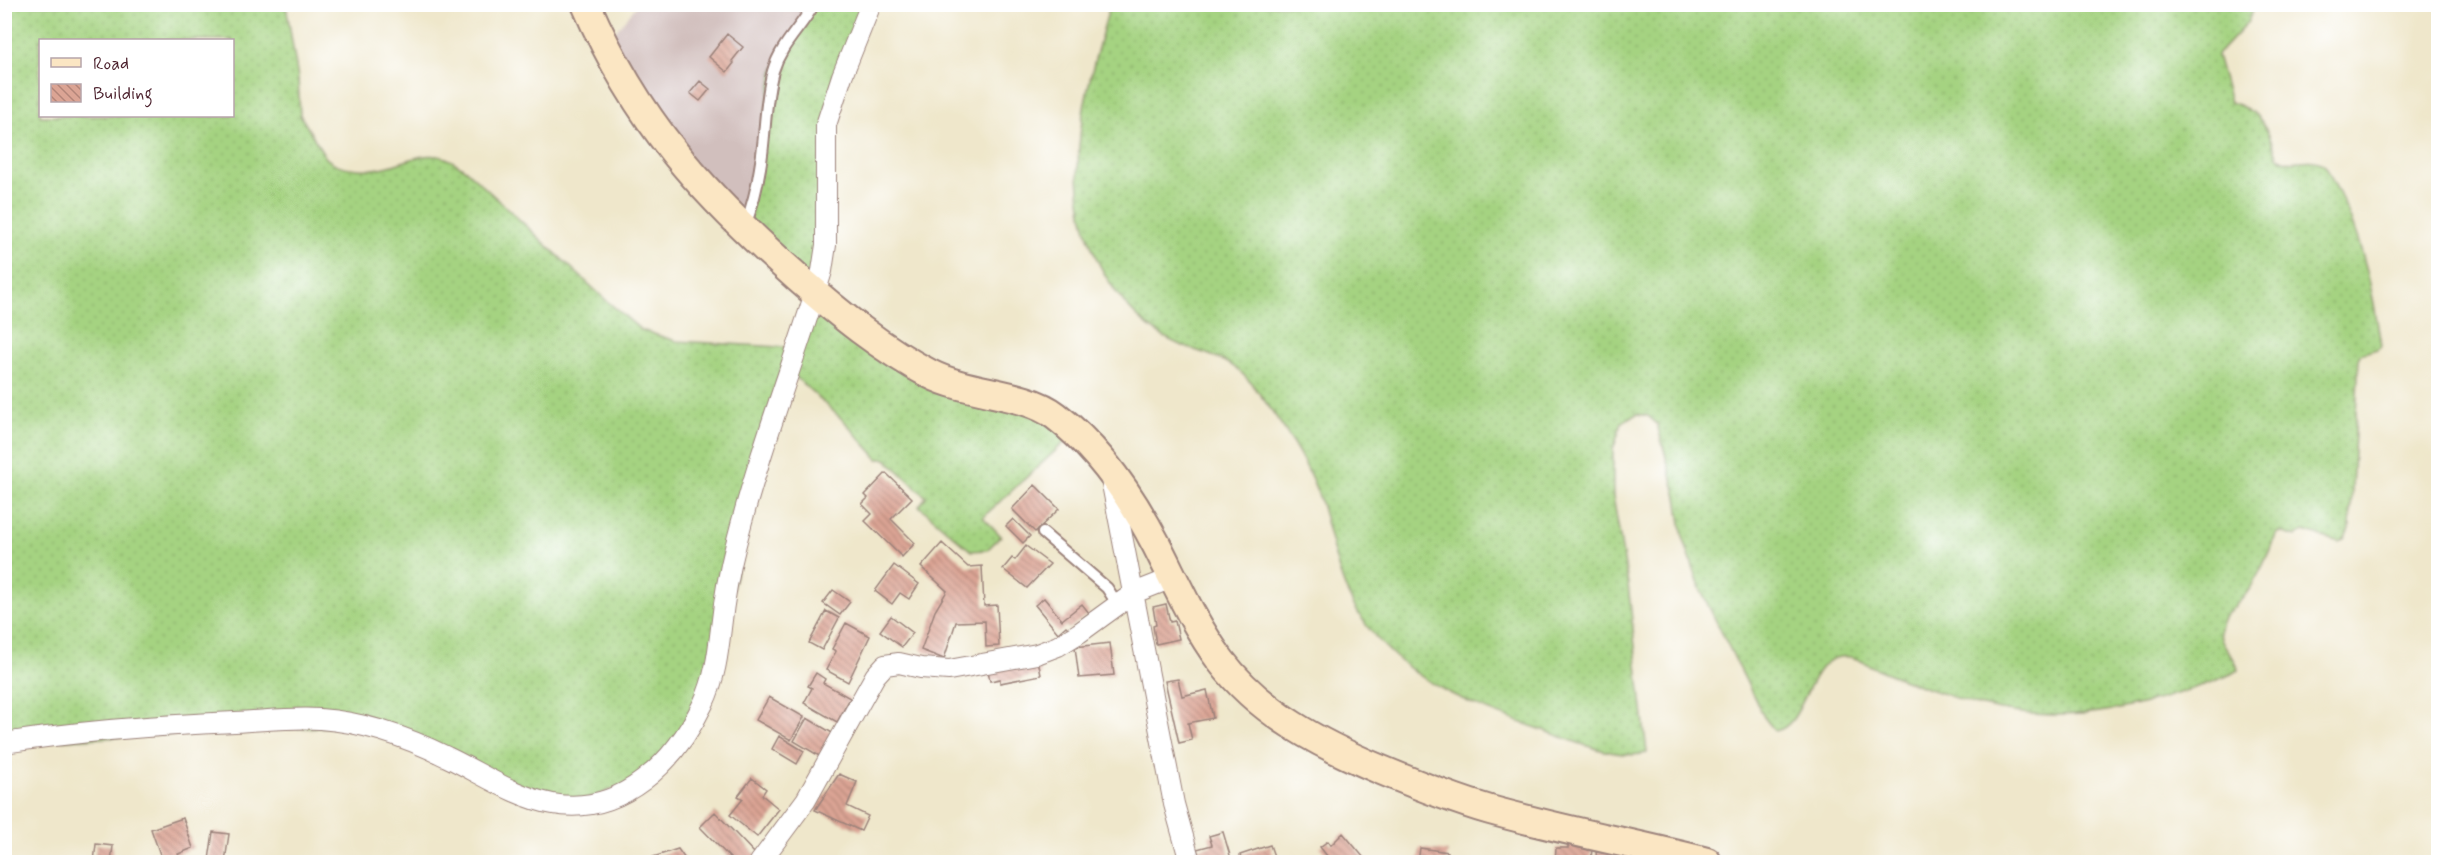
<svg xmlns="http://www.w3.org/2000/svg" width="2443" height="867" viewBox="0 0 2443 867" font-family="Mynerve,sans-serif">
  <style>
    .industrial { fill: #d1bfbd }
    .grass { fill: url(#grass-dots); stroke: #787956; stroke-width: 1.5; fill-rule: evenodd }
    .building { fill: url(#building-back-hatch) }
    .lines { fill: none; stroke-linecap: round; stroke-linejoin: round }
    .lane-casing { stroke: #9c837b; stroke-width: 14 }
    .street-casing { stroke: #9c837b; stroke-width: 22 }
    .secondary-casing { stroke: #9c837b; stroke-width: 32 }
    .lane { stroke: #fff; stroke-width: 10 }
    .street { stroke: #fff; stroke-width: 20 }
    .secondary { stroke: #fbe6c3; stroke-width: 28 }
  </style>
  <defs>
    <pattern id="grass-dots" width="8" height="8" patternUnits="userSpaceOnUse" patternTransform="scale(1.5)"><rect width="8" height="8" fill="#a5d381"/><path d="M2 2h.1M6 6h.1" fill="none" stroke="#90b570" stroke-width="1.8" stroke-linecap="round"/></pattern>
    <pattern id="building-back-hatch" width="6" height="6" patternUnits="userSpaceOnUse" patternTransform="scale(1.5)"><rect width="6" height="6" fill="#dba494"/><path d="M-1 5l2 2M0 0l6 6M5-1l2 2" fill="none" stroke="#b48579"/></pattern>
  </defs>
  <rect width="100%" height="100%" fill="#fff"/>
  <filter id="ink" filterUnits="userSpaceOnUse"><feTurbulence type="fractalNoise" baseFrequency=".0167" numOctaves="2"/><feDisplacementMap in="SourceGraphic" scale="12" xChannelSelector="R" yChannelSelector="G"/><feConvolveMatrix kernelMatrix="1 2 1 2 8 2 1 2 1" color-interpolation-filters="sRGB"/></filter>
  <filter id="wash" filterUnits="userSpaceOnUse"><feTurbulence type="fractalNoise" baseFrequency=".008" numOctaves="4" result="noise"/><feDisplacementMap in="SourceGraphic" scale="24" xChannelSelector="R" yChannelSelector="G"/><feGaussianBlur stdDeviation="1.35" result="paint"/><feColorMatrix in="noise" values="0 0 0 0 0 0 0 0 0 0 0 0 0 0 0 0 0 1.4 0 .05"/><feComposite in="paint" operator="in"/></filter>
  <g filter="url(#wash)">
    <rect width="100%" height="100%" fill="#efe7cb"/>
    <!-- industrial -->
    <path class="industrial" d="M637 5H814L744 229 604 45Z"/>
    <!-- grass -->
    <path class="grass" d="M5 5H286L298 78 300 115 326 158C342 172 374 171 393 165 410 160 424 152 443 157 451 159 460 166 467 171L607 301 641 330 676 341 797 348 815 293 744 229 773 71 814 5H871L842 76 815 293 860 328 1076 432 983 517 1001 536 987 550 971 551 919 506 926 497 886 459H878L845 422 790 372 761 460 712 683 652 774 570 806 359 725 5 743ZM40 40H232V116H40Z
      M1110 5H2255L2247 23 2217 55 2230 102C2263 112 2266 126 2277 156 2290 169 2311 153 2325 166 2329 171 2332 181 2336 187 2362 236 2373 291 2381 346L2377 349 2360 354 2359 358 2350 526 2345 538 2339 542 2304 531 2296 537 2280 532 2277 533C2267 556 2258 580 2242 599 2233 608 2219 618 2220 633 2221 647 2236 655 2238 670 2221 681 2198 686 2179 693 2114 715 2049 723 1982 706 1965 702 1947 695 1930 689 1911 683 1894 676 1875 668 1868 665 1858 658 1850 657 1805 650 1809 726 1775 731L1764 717 1701 591 1683 537 1677 497 1657 424 1648 416 1637 414 1622 422 1613 450V496L1628 584 1647 753C1616 761 1569 739 1540 729 1466 704 1390 675 1352 602 1334 568 1330 527 1317 491 1302 452 1277 416 1251 383 1229 356 1208 356 1178 344 1137 326 1108 288 1092 248 1061 169 1088 83 1110 5Z"/>
    <g id="blocks">
      <!-- building -->
      <path class="building" d="M727 34 743 47 732 61 734 63 727 72 709 57Z
        M700 81 710 89 700 101 690 93Z
        M886 473 912 498 891 519 915 543 902 557 865 521 872 514 862 504 868 498 865 495Z
        M1035 485 1059 509 1035 532 1012 509Z
        M1013 519 1030 536 1023 543 1006 526Z
        M942 543 968 567 982 566 984 606 997 605 999 646 986 647 985 621 956 622 944 659 921 650 935 611 947 591 921 567Z
        M1026 546 1050 564 1027 588 1003 569 1012 558 1015 560Z
        M894 565 919 584 909 599 900 593 892 604 875 591Z
        M833 590 850 602 840 615 823 603Z
        M1044 598 1062 620 1082 604 1089 613 1069 629 1066 626 1058 633 1035 605Z
        M1166 604 1170 622 1175 621 1179 639 1156 644 1153 626 1156 625 1153 607Z
        M826 611 839 618 822 650 809 643Z
        M891 616 913 633 902 647 880 631Z
        M846 623 870 636 848 682 826 670 836 651 832 649Z
        M1110 643 1114 675 1079 678 1075 647Z
        M1038 660 1041 675 1000 683V679L990 681 988 670Z
        M816 673 825 679 823 683 850 698 837 722 804 703 812 688 808 686Z
        M1178 679 1182 696 1207 690 1213 718 1188 723 1192 740 1179 743 1165 681Z
        M769 697 804 717 791 740 756 720Z
        M807 718 834 734 821 757 794 741Z
        M779 736 804 751 797 764 772 749Z
        M839 774 857 782 847 806 868 816 861 831 815 810Z
        M752 778 766 789 762 795 779 809 757 837 730 815 743 799 738 796Z
        M715 812 757 856 751 862H734L700 827Z
        M183 818 193 848 178 854 180 857 174 859 173 856 162 860 151 829Z
        M213 832 229 834 225 862 209 860Z
        M1223 832 1232 862H1201L1197 849 1212 845 1209 836Z
        M1343 833 1365 859 1360 862H1325L1323 860 1327 856 1320 847 1328 841 1331 845Z
        M96 844 113 846 111 862H94Z
        M1270 845 1276 862H1242L1240 855Z
        M1568 845 1592 847 1591 862H1555L1556 848H1568Z
        M1420 848 1448 852 1446 862H1418Z
        M678 849 687 862H654L650 858Z
        M1596 851H1612V862H1597Z"/>
    </g>
  </g>
  <g filter="url(#ink)">
    <use href="#blocks" fill-opacity="0" stroke="#9c837b" stroke-width="1.5"/>
    <g class="lines">
      <!-- lane casing -->
      <g class="lane-casing">
        <path id="lane" d="M745 226C752 207 757 188 760 168 766 135 764 103 773 71 781 44 801 28 814 4
          M1043 533 1107 588 1118 605"/>
      </g>
      <!-- street casing -->
      <g class="street-casing">
        <path id="street" d="M1111 479 1174 804 1190 862
          M4 743C81 731 157 725 235 722 262 721 292 717 320 719 363 722 409 738 447 757 481 773 515 797 553 804 622 816 675 762 703 704 715 679 718 654 721 628 724 600 729 571 736 544 759 452 794 362 822 271L826 245V125L842 76 871 4
          M760 862 806 800 875 676 885 665 899 663 921 668 949 670 1037 654 1058 646 1079 633 1134 593 1172 578"/>
      </g>
      <!-- secondary casing -->
      <g class="secondary-casing">
        <path id="secondary" d="M586 4C637 122 703 194 798 278 838 313 882 349 930 374 969 394 1025 392 1056 416 1099 449 1131 496 1156 544 1176 583 1194 625 1221 661 1260 713 1320 744 1379 769 1415 784 1452 799 1490 810 1562 830 1635 844 1707 862"/>
      </g>
      <!-- lane -->
      <use href="#lane" class="lane"/>
      <!-- street -->
      <use href="#street" class="street"/>
      <!-- secondary -->
      <use href="#secondary" class="secondary"/>
    </g>
  </g>
  <!-- margin -->
  <rect width="2443" height="867" fill="none" stroke="#fff" stroke-width="24"/>
  <!-- legend -->
  <rect x="39" y="39" width="195" height="78" fill="#ffffff" stroke="#b7a5aa" stroke-width="1.5"/>
  <rect x="51" y="58" width="30" height="9" fill="#fbe6c3" stroke="#b7a5aa" stroke-width="1.5"/>
  <text x="93" y="69" font-size="18" fill="#4a1f2b">Road</text>
  <rect x="51" y="84" width="30" height="18" fill="url(#building-back-hatch)" stroke="#b7a5aa" stroke-width="1.5"/>
  <text x="93" y="99" font-size="18" fill="#4a1f2b">Building</text>
</svg>
